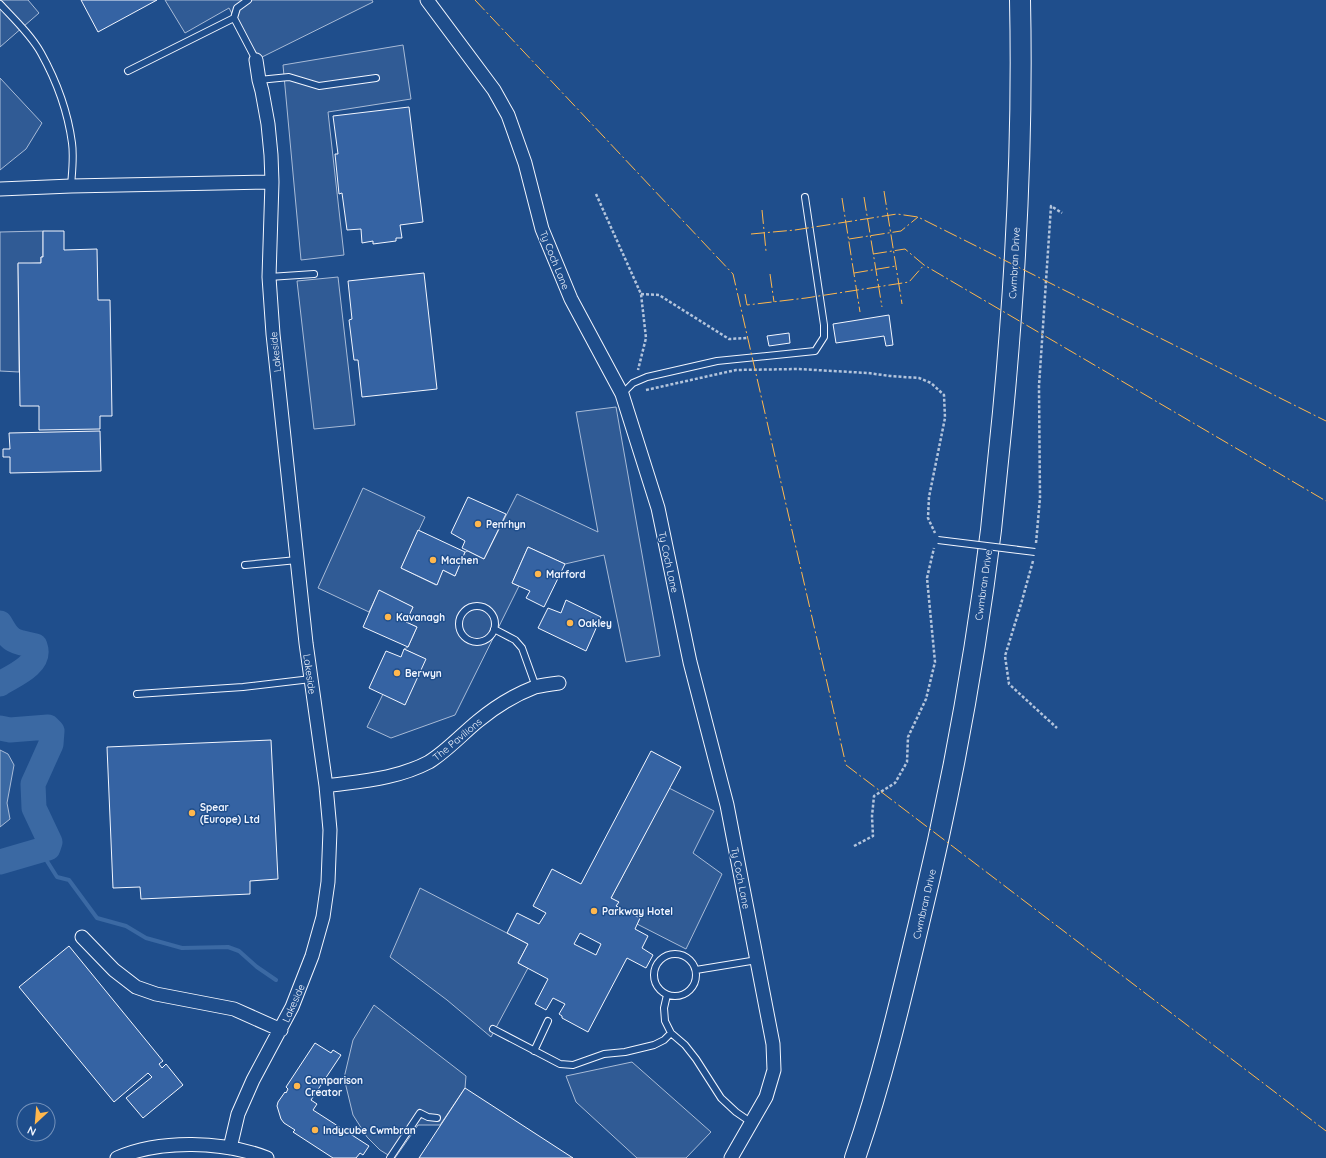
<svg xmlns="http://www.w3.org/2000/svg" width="1326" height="1158" viewBox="0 0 1326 1158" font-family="Quicksand,sans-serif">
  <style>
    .parking { fill: #305b95; stroke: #a8bbd7 }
    .water { fill: #3b69a3; stroke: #a8bbd7 }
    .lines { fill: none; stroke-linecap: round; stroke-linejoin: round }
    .stream { stroke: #3b69a3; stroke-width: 4 }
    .river { stroke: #3b69a3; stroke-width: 25 }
    .building { fill: #3563a3; stroke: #f2f6ff; fill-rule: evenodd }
    .lane-casing { stroke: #f2f6ff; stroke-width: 8 }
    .street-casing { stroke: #f2f6ff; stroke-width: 15 }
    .primary-casing { stroke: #f2f6ff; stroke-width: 22 }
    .path { stroke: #b3c4dc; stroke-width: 2.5; stroke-dasharray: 3 2; stroke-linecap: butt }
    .lane { stroke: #1f4e8c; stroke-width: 6 }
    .street { stroke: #1f4e8c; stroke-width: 13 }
    .primary { stroke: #1f4e8c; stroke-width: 20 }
    .lane-bridge-casing { stroke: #f2f6ff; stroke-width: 8; stroke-linecap: butt }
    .lane-bridge { stroke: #1f4e8c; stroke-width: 6 }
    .power { stroke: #ffb74d; stroke-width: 1; stroke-dasharray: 14 3 2 3; stroke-linecap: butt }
    .poi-dot { fill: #ffb74d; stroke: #1f4e8c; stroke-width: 1.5 }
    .labels { text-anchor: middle; stroke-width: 3; stroke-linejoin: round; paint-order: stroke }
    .street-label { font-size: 10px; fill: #f2f6ff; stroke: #1f4e8c }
    .poi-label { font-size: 10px; font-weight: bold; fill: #f2f6ff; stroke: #1f4e8c; text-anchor: start }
  </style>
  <rect width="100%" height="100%" fill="#1f4e8c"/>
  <!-- parking -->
  <path class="parking" d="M0 0H28L39 13 0 47Z
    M165 0H372L373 2 256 60 229 8 185 33Z
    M403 45 411 99 328 112 344 255 301 260 283 65Z
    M0 78 42 123 26 149 0 170Z
    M43 231V257H41V263L18 264 19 372 0 371V232Z
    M338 277 355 425 314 429 297 281Z
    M616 407 660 656 626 662 604 555 565 564 528 547 512 583 519 586 455 715 391 738 367 727 383 694 425 659 404 649 408 647 417 627 406 622 413 607 379 591 369 612 318 588 363 488 425 517 401 568 436 585 443 570 455 576 465 552 468 551 484 559 517 494 598 532 576 412Z
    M669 788 714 811 693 853 722 874 686 949 637 924 640 918 616 906 618 902 611 898Z
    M420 888 528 944 518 963 528 968 491 1037 447 1000 390 957Z
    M374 1005 466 1076 465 1088 440 1125H418L395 1158H393L380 1150 367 1137 353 1115 344 1078 353 1040Z
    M632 1062 711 1132 686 1158H637L576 1102 566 1076Z"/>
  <!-- water -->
  <path class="water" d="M0 750 8 754 14 765 7 803 10 819 0 827Z"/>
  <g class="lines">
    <!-- stream -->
    <path class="stream" d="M40 850 57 877 69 880 97 918 126 926 146 938 182 948 228 947 239 951 257 967 276 980"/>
    <!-- river -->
    <path class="river" d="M0 623C11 643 14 641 35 646 42 665 12 676 0 684
      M0 728 10 730 48 727 52 731 51 744 33 784 34 808 50 842 48 848 0 862"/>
  </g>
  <!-- building -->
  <path class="building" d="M81 0H157L98 32Z
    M409 107 423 222 400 225 402 238H396V241L373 244V241L362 243 361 229 347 230 342 193 339 194 335 154H338L333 116Z
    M43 231H64V250L97 249 98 300H110L112 416H100V429L39 430V406H20L18 263H41V257H43Z
    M424 273 437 389 362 397 358 360H354L349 320 352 319 348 281Z
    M889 315 893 345 886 346 884 336 836 343 833 324Z
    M789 333 790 343 769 346 767 336Z
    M100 431 101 471 10 473V457H3V449H10L9 433Z
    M468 497 506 514 484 559 462 548 465 541 451 533Z
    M418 530 465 552 455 576 443 570 437 585 401 568Z
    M528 547 565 564 544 607 526 598 530 591 512 583Z
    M379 590 413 607 406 622 417 627 408 647 363 627Z
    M566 600 601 617 586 651 538 628 548 608 561 613Z
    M404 649 426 659 405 705 369 688 386 651 401 657Z
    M271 740 278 879 250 881V894L141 899 140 887 113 888 107 747Z
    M651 751 681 767 611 898 619 902 616 906 640 918 635 929 648 936 642 948 653 955 646 968 627 958 588 1032 562 1018V1016L559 1014 565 1004 553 998 546 1010 535 1004 548 979 518 963 528 944 507 933 517 913 539 924 546 913 533 906 552 869 581 884ZM580 933 601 944 596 955 574 944Z
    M69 946 163 1061 159 1064 162 1068 166 1064 183 1085 143 1118 126 1098 152 1077 148 1073 114 1102 19 987Z
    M315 1043 331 1053 333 1050 341 1055 311 1100 317 1104 313 1110 369 1146 363 1155 360 1153 356 1158H333L293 1132 295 1130 284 1123 281 1119 277 1106 278 1102 285 1092 286 1093 288 1089 286 1087Z
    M465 1088 573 1158H419Z"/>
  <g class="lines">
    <!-- lane casing -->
    <g class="lane-casing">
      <path id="lane" d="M248 0 237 8 234 18 256 60
        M0 4C14 19 31 35 41 53 56 80 68 113 72 143 74 157 72 172 71 186
        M128 71 234 18
        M259 80 289 77 319 86 376 78
        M269 277 314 274
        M622 394 633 383 647 377 717 361 815 351 824 337V325L805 197
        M245 565 297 560
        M459 624a18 18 0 1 1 36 0a18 18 0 1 1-36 0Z
        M494 629 515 640 522 648 536 687
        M137 694 243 687 311 679
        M654 975a21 21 0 1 1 42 0a21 21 0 1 1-42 0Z
        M696 970 757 960
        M667 995 664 1008 665 1021 671 1033 685 1045 696 1059 721 1098 736 1112 752 1123
        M493 1029 560 1064 573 1065 604 1054 625 1052 654 1045 664 1040 671 1033
        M534 1051 548 1021
        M390 1158 420 1113 428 1117 437 1118"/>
    </g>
    <!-- street casing -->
    <g class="street-casing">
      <path id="street" d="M427 0 494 90 508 115 525 163 542 229 571 299 622 394 658 508 690 662 727 805 773 1044 774 1070 766 1097 731 1158
        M0 189 71 186 272 182
        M326 786C361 781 397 779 429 762 447 751 462 734 478 721 495 707 514 695 535 687 543 685 551 684 559 683
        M82 937 114 970 136 987 156 994 234 1009 281 1030
        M230 1148 238 1114 253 1080 292 1007 312 956 323 917 328 882 330 830 326 786 306 643 273 334 269 277 272 182 271 155 268 124 262 91 259 80 256 60
        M117 1158C160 1139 224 1141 267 1158"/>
    </g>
    <!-- primary casing -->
    <g class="primary-casing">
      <path id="primary" d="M855 1158C882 1080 901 999 920 919 951 791 975 660 991 530 995 491 999 452 1003 412 1016 275 1023 138 1020 0"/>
    </g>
    <!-- path -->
    <path class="path" d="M596 194 641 294 646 338 638 370
      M641 294 659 295 729 339 748 338
      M646 390 736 370 798 369 868 373 890 376 919 378 931 383 944 395 945 418 929 497 928 518 935 533
      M1036 543 1040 498 1039 386 1051 206 1062 213
      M1033 561 1021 604 1005 656 1009 684 1057 728
      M854 846 873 836 872 816 874 796 895 783 907 762 908 737 926 699 935 662 927 578 934 548"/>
    <!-- lane -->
    <use href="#lane" class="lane"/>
    <!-- street -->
    <use href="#street" class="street"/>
    <!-- primary -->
    <use href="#primary" class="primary"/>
    <!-- lane-bridge casing -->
    <g class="lane-bridge-casing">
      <path id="lane-bridge" d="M938 540 1035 552"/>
    </g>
    <!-- lane-bridge -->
    <use href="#lane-bridge" class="lane-bridge"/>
    <!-- power -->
    <path class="power" d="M475 0 733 274 846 765 1326 1131
      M884 191 902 304
      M864 197 882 307
      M842 198 860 312
      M762 210 766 251
      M751 234 795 230 897 214 918 217 1326 421
      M849 239 901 231 918 217
      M873 254 905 249 924 265 1326 501
      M854 273 896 266
      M770 274 774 302
      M745 294 747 305 806 298 909 282 924 265"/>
  </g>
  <!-- markers -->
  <g class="poi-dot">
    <circle cx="478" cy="524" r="4"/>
    <circle cx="433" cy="560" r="4"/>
    <circle cx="538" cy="574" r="4"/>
    <circle cx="388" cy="617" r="4"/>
    <circle cx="570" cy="623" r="4"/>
    <circle cx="397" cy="673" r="4"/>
    <circle cx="192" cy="813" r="4"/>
    <circle cx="594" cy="911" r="4"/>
    <circle cx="297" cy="1086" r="4"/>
    <circle cx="315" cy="1130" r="4"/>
  </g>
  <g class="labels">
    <!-- street labels -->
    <g class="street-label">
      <text transform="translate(555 260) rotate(68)" y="4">Ty Coch Lane</text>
      <text transform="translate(1014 263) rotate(-87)" y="4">Cwmbran Drive</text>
      <text transform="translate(275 352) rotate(-96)" y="4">Lakeside</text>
      <text transform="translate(669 562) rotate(78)" y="4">Ty Coch Lane</text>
      <text transform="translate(983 585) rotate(-82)" y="4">Cwmbran Drive</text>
      <text transform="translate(310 674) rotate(82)" y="4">Lakeside</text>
      <text transform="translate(457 739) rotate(-40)" y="4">The Pavilions</text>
      <text transform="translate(741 878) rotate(79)" y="4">Ty Coch Lane</text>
      <text transform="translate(924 904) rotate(-77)" y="4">Cwmbran Drive</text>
      <text transform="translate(293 1003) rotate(-66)" y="4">Lakeside</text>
    </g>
    <!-- poi labels -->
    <g class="poi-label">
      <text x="486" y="528">Penrhyn</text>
      <text x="441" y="564">Machen</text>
      <text x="546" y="578">Marford</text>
      <text x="396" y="621">Kavanagh</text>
      <text x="578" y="627">Oakley</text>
      <text x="405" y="677">Berwyn</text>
      <text x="200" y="811">Spear<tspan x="200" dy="12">(Europe) Ltd</tspan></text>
      <text x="602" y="915">Parkway Hotel</text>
      <text x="305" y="1084">Comparison<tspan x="305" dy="12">Creator</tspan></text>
      <text x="323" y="1134">Indycube Cwmbran</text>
    </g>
  </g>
  <!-- north arrow -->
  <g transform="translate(36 1122) rotate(206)"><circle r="19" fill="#1f4e8c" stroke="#7391ba"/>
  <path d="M0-3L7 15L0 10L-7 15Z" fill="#ffb74d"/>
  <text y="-6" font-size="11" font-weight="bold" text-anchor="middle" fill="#f2f6ff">N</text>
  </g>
</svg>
